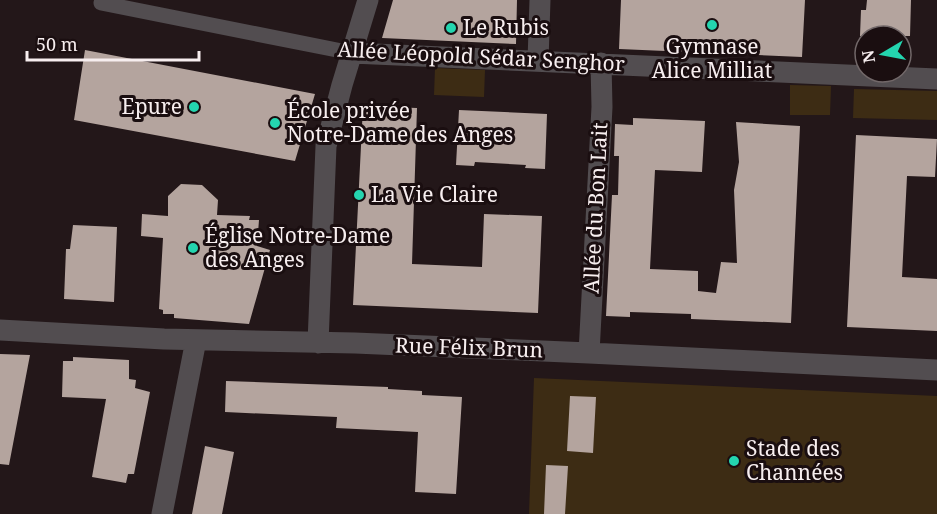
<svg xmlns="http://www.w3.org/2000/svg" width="937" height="514" viewBox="0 0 937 514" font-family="'Noto Serif',serif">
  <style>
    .green { fill: #3d2c14 }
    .building { fill: #b4a49e }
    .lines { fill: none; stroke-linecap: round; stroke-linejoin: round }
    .pedestrian { stroke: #524d50; stroke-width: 15 }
    .minor { stroke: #524d50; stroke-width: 21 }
    .poi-dot { fill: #24d5af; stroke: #1a0e10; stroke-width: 2 }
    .labels { text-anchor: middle; stroke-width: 6; stroke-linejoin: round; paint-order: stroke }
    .poi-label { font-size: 21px; fill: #f7eeef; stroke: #1a0e10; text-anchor: start }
    .street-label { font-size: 21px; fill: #f7eeef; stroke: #1a0e10 }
  </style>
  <rect width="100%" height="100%" fill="#231719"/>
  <!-- green -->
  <path class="green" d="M435 68 485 70 484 97 434 95Z
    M790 85 831 86 830 115H790Z
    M854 89 937 91V120L853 118Z
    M534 378 937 396V514H529Z"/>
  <!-- building -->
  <path class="building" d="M393 0H517L516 44 382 38Z
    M621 0H805L802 57 619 49Z
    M867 0H911L910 36H860L861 10H866Z
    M85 50 315 94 295 161 74 120Z
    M363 106 417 108 412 264 482 267 484 214 542 216 538 313 353 305Z
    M459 110 547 114 545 169 525 168 526 165 475 162 474 166 456 165Z
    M633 118 705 121 702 172 655 170 650 269 698 271V291L716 293 721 262 737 263 734 190 739 162 736 122 800 126 791 323 691 319V314L630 312V317L606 316 612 195H618L619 156H614L615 124 633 125Z
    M856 135 937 139 935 177 907 176 902 277 937 279V331L847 327Z
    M181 184 202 185 218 200 217 215 250 216 249 220H259L257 246 270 250 249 324 174 318V314H163V310L159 309 163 238 141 236 142 214 168 216V196Z
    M73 225 117 227 114 302 64 299 66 249H70Z
    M0 354 30 355 9 465 0 464Z
    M73 357 129 360V379L136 380 135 388 150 392 134 474H128L126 483 92 477 106 399 62 397 63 361H73Z
    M226 381 388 387V389L422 391V395L462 397 456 494 415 492 418 432 336 428 337 417 225 412Z
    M570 396 596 397 593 453 567 451Z
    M205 446 234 452 222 514H192Z
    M546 465 568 466 565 514H544Z"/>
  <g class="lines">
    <!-- pedestrian -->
    <path class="pedestrian" d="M101 3 352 53"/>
    <!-- minor -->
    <path class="minor" d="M352 53 937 79
      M538 61 540 0
      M0 330 164 339 355 343 589 353 937 370
      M318 343 326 146 342 85 368 0
      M589 353 602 107 601 63
      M162 514 196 340"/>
  </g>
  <!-- markers -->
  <g class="poi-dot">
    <circle cx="712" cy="25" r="6"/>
    <circle cx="451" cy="28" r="6"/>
    <circle cx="194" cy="107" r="6"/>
    <circle cx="275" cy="123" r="6"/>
    <circle cx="359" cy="195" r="6"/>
    <circle cx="193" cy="248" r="6"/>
    <circle cx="734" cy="461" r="6"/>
  </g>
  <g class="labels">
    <!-- poi labels -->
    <g class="poi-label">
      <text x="463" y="35">Le Rubis</text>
      <text x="712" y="54" text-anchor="middle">Gymnase<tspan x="712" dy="24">Alice Milliat</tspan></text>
      <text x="182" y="114" text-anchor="end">Epure</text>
      <text x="287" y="118">École privée<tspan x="287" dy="24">Notre-Dame des Anges</tspan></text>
      <text x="371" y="202">La Vie Claire</text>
      <text x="205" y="243">Église Notre-Dame<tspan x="205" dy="24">des Anges</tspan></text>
      <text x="746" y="456">Stade des<tspan x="746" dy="24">Channées</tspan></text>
    </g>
    <!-- street labels -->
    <g class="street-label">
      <text transform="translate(481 57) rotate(3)" y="7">Allée Léopold Sédar Senghor</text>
      <text transform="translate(596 208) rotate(-87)" y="7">Allée du Bon Lait</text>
      <text transform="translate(469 348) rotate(2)" y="7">Rue Félix Brun</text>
    </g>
  </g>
  <!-- north arrow -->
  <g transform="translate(883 54) rotate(260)"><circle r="28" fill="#1a0e10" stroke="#726869" stroke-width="1.5"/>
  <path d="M0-4.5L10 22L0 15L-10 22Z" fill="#24d5af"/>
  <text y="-9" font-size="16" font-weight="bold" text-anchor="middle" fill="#f7eeef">N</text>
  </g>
  <!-- scale -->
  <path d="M27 51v9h172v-9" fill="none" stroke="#f7eeef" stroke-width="3"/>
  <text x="36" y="51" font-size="18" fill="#f7eeef" stroke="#1a0e10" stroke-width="4.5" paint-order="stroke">50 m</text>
</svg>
